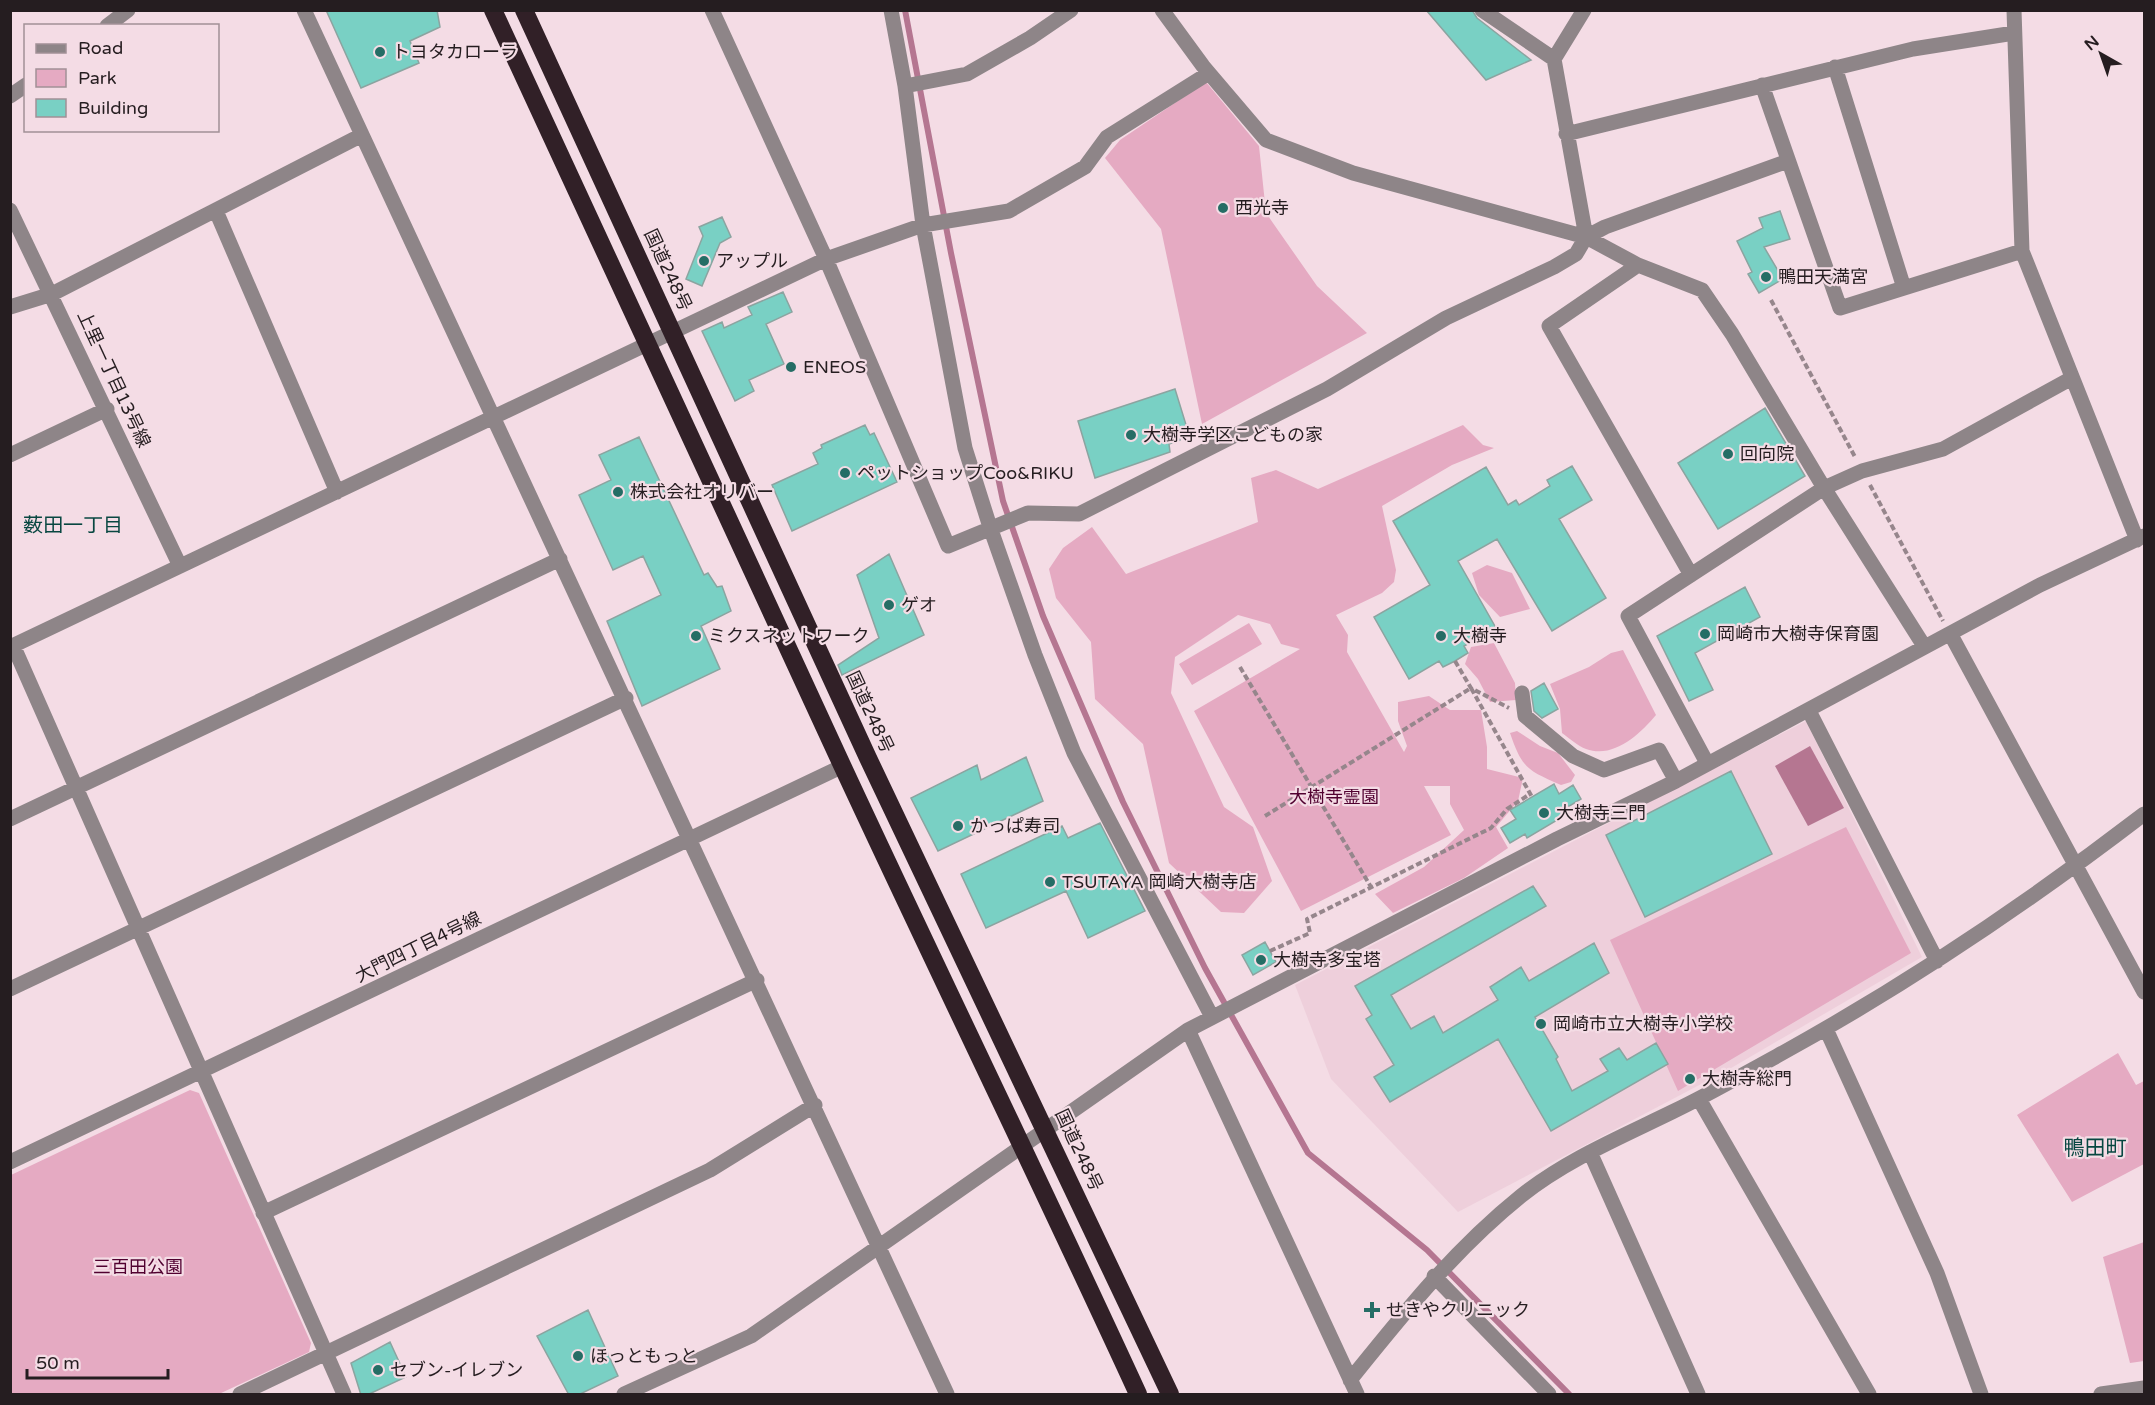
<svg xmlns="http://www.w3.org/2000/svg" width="2155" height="1405" viewBox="0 0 2155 1405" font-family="'Varela Round','Noto Sans JP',sans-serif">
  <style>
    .built { fill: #eecfdb }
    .green { fill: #e5aac2 }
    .water { fill: #b57691 }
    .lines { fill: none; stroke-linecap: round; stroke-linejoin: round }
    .stream { stroke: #b57691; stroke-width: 6 }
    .building { fill: #79d0c4; stroke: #8ba4a0; stroke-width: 1.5 }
    .path { stroke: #96868c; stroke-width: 4; stroke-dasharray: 6 3; stroke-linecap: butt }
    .minor { stroke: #8e8588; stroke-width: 15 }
    .highway { stroke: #312027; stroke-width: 18 }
    .poi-dot { fill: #256d65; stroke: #f4dce5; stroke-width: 2 }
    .labels { text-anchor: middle; stroke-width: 4.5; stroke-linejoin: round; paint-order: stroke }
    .poi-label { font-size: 18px; fill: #251d20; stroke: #f4dce5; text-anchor: start }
    .street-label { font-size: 18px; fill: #251d20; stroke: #f4dce5 }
    .park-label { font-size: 18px; fill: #510130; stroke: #f4dce5 }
    .neighbourhood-label { font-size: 20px; fill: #084741; stroke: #f4dce5 }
    .quarter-label { font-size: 21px; fill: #084741; stroke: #f4dce5 }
  </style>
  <rect width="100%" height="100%" fill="#f4dce5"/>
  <!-- built -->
  <path class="built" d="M1806 721 1922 957 1726 1071 1458 1212 1331 1079 1295 985Z"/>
  <!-- green -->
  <path class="green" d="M1206 82 1259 146 1266 213 1317 286 1367 333 1202 424 1161 229 1105 158 1120 140Z
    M1463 425 1483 445 1494 448 1452 465 1382 506 1396 570 1394 582 1382 593 1336 615 1348 635 1347 652 1404 752 1407 746 1398 721V702L1429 696 1450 710H1481L1487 747V769L1523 778 1518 801 1496 827 1508 848 1464 878 1393 913 1375 894 1424 867 1464 830 1450 804V786H1424L1451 835 1301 911 1194 711 1300 649 1281 644 1270 624 1238 615 1175 657 1171 693 1224 807 1253 827 1272 881 1244 913 1221 912 1169 863 1143 744 1095 699 1091 642 1056 598 1049 569 1063 548 1092 527 1126 574 1258 522 1251 478 1276 470 1318 489Z
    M1487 565 1512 573 1530 609 1500 617 1479 595 1472 573Z
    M1249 623 1262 644 1192 685 1179 664Z
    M1494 643 1515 683 1516 700 1490 702 1478 679 1465 664 1471 647Z
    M1623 650 1656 715C1640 734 1614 759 1586 749 1578 746 1569 738 1562 733L1560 709 1550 684 1589 667 1611 653Z
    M1517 731 1540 746 1558 753 1575 775 1571 782 1561 785C1527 770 1522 768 1510 733Z
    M1846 827 1911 953 1678 1091 1610 940Z
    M2118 1053 2136 1085 2144 1081V1164L2072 1202 2017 1115Z
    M190 1090 199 1093 311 1343 309 1352 219 1394H11V1175Z
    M2144 1242V1361L2130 1363 2103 1257Z"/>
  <!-- water -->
  <path class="water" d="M1810 746 1844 808 1808 826 1775 766Z"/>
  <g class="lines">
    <!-- stream -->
    <path class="stream" d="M905 10 951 253 1003 501 1043 616 1123 802 1205 968 1308 1153 1427 1250 1569 1394"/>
  </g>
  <!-- building -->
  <path class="building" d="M326 10H437L440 27 410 41 419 63 361 88Z
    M1426 10H1472L1477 18 1531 60 1486 80Z
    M1780 211 1790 239 1764 247 1783 279 1759 293 1748 274 1752 272 1737 241 1763 228 1759 218Z
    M722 217 731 237 720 243 702 286 686 279 703 236 699 227Z
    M783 292 792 312 766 324 784 364 749 380 754 391 735 401 702 331 722 322 724 328 752 315 748 307Z
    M1175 389 1187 428 1177 431 1180 440 1169 444 1170 452 1095 478 1078 421Z
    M1765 408 1805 476 1718 529 1678 463Z
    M865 425 870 435 874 433 897 482 792 531 772 485 818 464 813 453 822 448 821 445Z
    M639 437 704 575 708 573 717 587 722 586 731 611 701 626 720 669 642 706 607 621 661 595 643 556 613 570 579 495 611 480 599 455Z
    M1572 466 1592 500 1559 519 1606 598 1552 631 1497 539 1458 561 1496 628 1464 646 1468 653 1455 661 1443 667 1439 661 1409 679 1374 617 1430 585 1393 521 1486 467 1508 505 1516 500 1519 505 1550 486 1547 480Z
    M889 554 924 635 842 675 838 665 879 638 857 575Z
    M1745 587 1760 617 1695 653 1713 690 1689 701 1657 636Z
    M1544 683 1558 709 1542 718 1534 711 1531 691Z
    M1026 757 1043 801 938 851 911 798 977 765 981 780Z
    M1731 771 1772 854 1645 917 1606 835Z
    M1554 784 1559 794 1573 785 1581 799 1566 808 1569 813 1527 838 1525 834 1510 843 1501 828 1516 819 1510 810Z
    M1100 823 1145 911 1088 938 1066 891 986 928 961 874 1062 826 1068 838Z
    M1533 886 1546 906 1391 995 1411 1029 1434 1016 1443 1033 1498 1000 1490 987 1521 967 1529 981 1594 943 1609 973 1535 1017 1558 1057 1556 1059 1572 1091 1608 1071 1600 1059 1619 1048 1627 1060 1656 1043 1668 1064 1551 1131 1498 1039 1390 1102 1374 1077 1394 1065 1366 1019 1372 1015 1355 986Z
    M1265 942 1276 962 1253 975 1242 955Z
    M588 1310 618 1376 578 1395H569L537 1336Z
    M390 1342 406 1377 367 1395H361L351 1363Z"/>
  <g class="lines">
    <!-- path -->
    <path class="path" d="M1771 300 1855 457
      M1870 485 1943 621
      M1455 661 1471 688 1509 708
      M1240 667 1371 887
      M1265 816 1471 688 1532 797
      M1270 951 1310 933 1307 919 1491 828 1507 809 1530 794"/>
    <!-- minor -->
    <path class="minor" d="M304 10 947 1394
      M712 10 826 259 948 546 1028 513 1079 514 1327 389 1446 318 1554 267 1576 254 1586 237 1605 227 1788 161
      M891 10 905 86 923 225 965 448 990 527 1035 655 1074 753 1212 1017
      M1162 10 1203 66 1266 140 1353 173 1586 237 1638 265 1702 290 1732 334 1824 488 1924 646
      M1482 10 1554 59
      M1584 10 1554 59 1586 237
      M2014 10 2022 251 2137 540
      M107 26 128 10
      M1835 67 1904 288
      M1762 85 1840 308 2022 251
      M905 86 967 74 1030 38 1071 10
      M10 96 26 85
      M1566 134 1913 49 2014 33
      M10 210 180 566
      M216 211 337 492
      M1638 265 1549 326 1691 575
      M10 307 52 294 362 135
      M10 455 107 409
      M1951 635 2144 992
      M13 645 344 1394
      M10 647 826 259 923 225 1009 211 1085 167 1107 137 1209 73
      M1522 693 1525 716 1573 756 1604 770 1659 750 1676 781
      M1809 711 1937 961
      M1707 763 1628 616 1824 488 1862 471 1943 449 2072 378
      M10 819 560 559
      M10 989 626 698
      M1826 1029 1937 1273 1981 1394
      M1188 1030 1357 1394
      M1699 1099 1869 1394
      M1590 1152 1698 1394
      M10 1162 843 766
      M263 1213 757 980
      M1434 1276 1549 1394
      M1350 1380C1404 1313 1454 1250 1521 1196 1566 1160 1621 1137 1672 1112 1708 1095 1742 1075 1777 1056 1906 985 2028 903 2144 814
      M240 1394 710 1170 815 1105
      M624 1394 751 1336 1188 1030 1557 839 1676 781 2040 585 2144 536
      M2101 1394 2144 1388"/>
    <!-- highway -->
    <path class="highway" d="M493 10C610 261 725 512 841 763 939 974 1041 1183 1138 1394
      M524 10 868 758 1170 1394"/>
  </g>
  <!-- markers -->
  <g class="poi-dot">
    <circle cx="380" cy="52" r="6"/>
    <circle cx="1223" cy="208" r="6"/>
    <circle cx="704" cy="261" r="6"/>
    <circle cx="1766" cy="277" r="6"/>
    <circle cx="791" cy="367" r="6"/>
    <circle cx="1131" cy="435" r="6"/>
    <circle cx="1728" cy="454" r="6"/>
    <circle cx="845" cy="473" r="6"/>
    <circle cx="618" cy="492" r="6"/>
    <circle cx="889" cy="605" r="6"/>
    <circle cx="1705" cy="634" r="6"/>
    <circle cx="696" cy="636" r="6"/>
    <circle cx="1441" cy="636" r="6"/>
    <circle cx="1544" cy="813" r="6"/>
    <circle cx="958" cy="826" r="6"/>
    <circle cx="1050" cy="882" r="6"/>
    <circle cx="1261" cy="960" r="6"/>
    <circle cx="1541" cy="1024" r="6"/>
    <circle cx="1690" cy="1079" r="6"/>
    <path d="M1369 1301h6v6h6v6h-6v6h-6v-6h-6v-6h6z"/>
    <circle cx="578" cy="1356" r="6"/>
    <circle cx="378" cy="1370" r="6"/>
  </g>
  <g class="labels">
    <!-- poi labels -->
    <g class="poi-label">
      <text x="392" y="58">トヨタカローラ</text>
      <text x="1235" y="214">西光寺</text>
      <text x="716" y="267">アップル</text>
      <text x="1778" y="283">鴨田天満宮</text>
      <text x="803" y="373">ENEOS</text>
      <text x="1143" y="441">大樹寺学区こどもの家</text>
      <text x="1740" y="460">回向院</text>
      <text x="857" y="479">ペットショップCoo&amp;RIKU</text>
      <text x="630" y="498">株式会社オリバー</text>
      <text x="901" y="611">ゲオ</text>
      <text x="1717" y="640">岡崎市大樹寺保育園</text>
      <text x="708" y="642">ミクスネットワーク</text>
      <text x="1453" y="642">大樹寺</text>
      <text x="1556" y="819">大樹寺三門</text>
      <text x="970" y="832">かっぱ寿司</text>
      <text x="1062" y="888">TSUTAYA 岡崎大樹寺店</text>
      <text x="1273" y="966">大樹寺多宝塔</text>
      <text x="1553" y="1030">岡崎市立大樹寺小学校</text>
      <text x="1702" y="1085">大樹寺総門</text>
      <text x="1386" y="1316">せきやクリニック</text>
      <text x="590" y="1362">ほっともっと</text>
      <text x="390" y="1376">セブン-イレブン</text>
    </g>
    <!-- street labels -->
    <g class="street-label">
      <text transform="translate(668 270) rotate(65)" y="6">国道248号</text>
      <text transform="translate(114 379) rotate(65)" y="6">上里一丁目13号線</text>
      <text transform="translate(870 712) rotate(65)" y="6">国道248号</text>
      <text transform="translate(418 947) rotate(-26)" y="6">大門四丁目4号線</text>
      <text transform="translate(1079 1150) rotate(65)" y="6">国道248号</text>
    </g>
    <!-- park labels -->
    <g class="park-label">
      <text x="1334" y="803">大樹寺霊園</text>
      <text x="138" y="1273">三百田公園</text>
    </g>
    <!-- neighbourhood labels -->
    <g class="neighbourhood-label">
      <text x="73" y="532">薮田一丁目</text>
    </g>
    <!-- quarter labels -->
    <g class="quarter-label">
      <text x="2095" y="1155">鴨田町</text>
    </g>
  </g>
  <!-- border -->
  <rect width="2155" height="1405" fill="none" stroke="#251d20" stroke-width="24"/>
  <!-- legend -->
  <rect x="24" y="24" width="195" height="108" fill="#f4dce5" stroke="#a19096" stroke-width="1.5"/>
  <rect x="36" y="44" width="30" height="9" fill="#8e8588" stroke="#a19096" stroke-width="1.5"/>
  <text x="78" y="54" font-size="18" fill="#251d20">Road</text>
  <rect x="36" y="69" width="30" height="18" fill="#e5aac2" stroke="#a19096" stroke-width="1.5"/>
  <text x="78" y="84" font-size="18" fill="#251d20">Park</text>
  <rect x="36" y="99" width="30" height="18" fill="#79d0c4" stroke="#a19096" stroke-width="1.5"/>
  <text x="78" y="114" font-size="18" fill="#251d20">Building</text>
  <!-- north arrow -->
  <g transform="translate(2101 54) rotate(320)" stroke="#f4dce5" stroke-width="4.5" paint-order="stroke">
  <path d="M0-4.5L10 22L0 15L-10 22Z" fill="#251d20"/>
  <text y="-9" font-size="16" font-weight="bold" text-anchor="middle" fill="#251d20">N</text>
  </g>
  <!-- scale -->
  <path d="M27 1369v9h141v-9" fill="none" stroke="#251d20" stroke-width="3"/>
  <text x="36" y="1369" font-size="18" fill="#251d20" stroke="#f4dce5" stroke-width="4.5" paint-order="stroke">50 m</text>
</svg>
